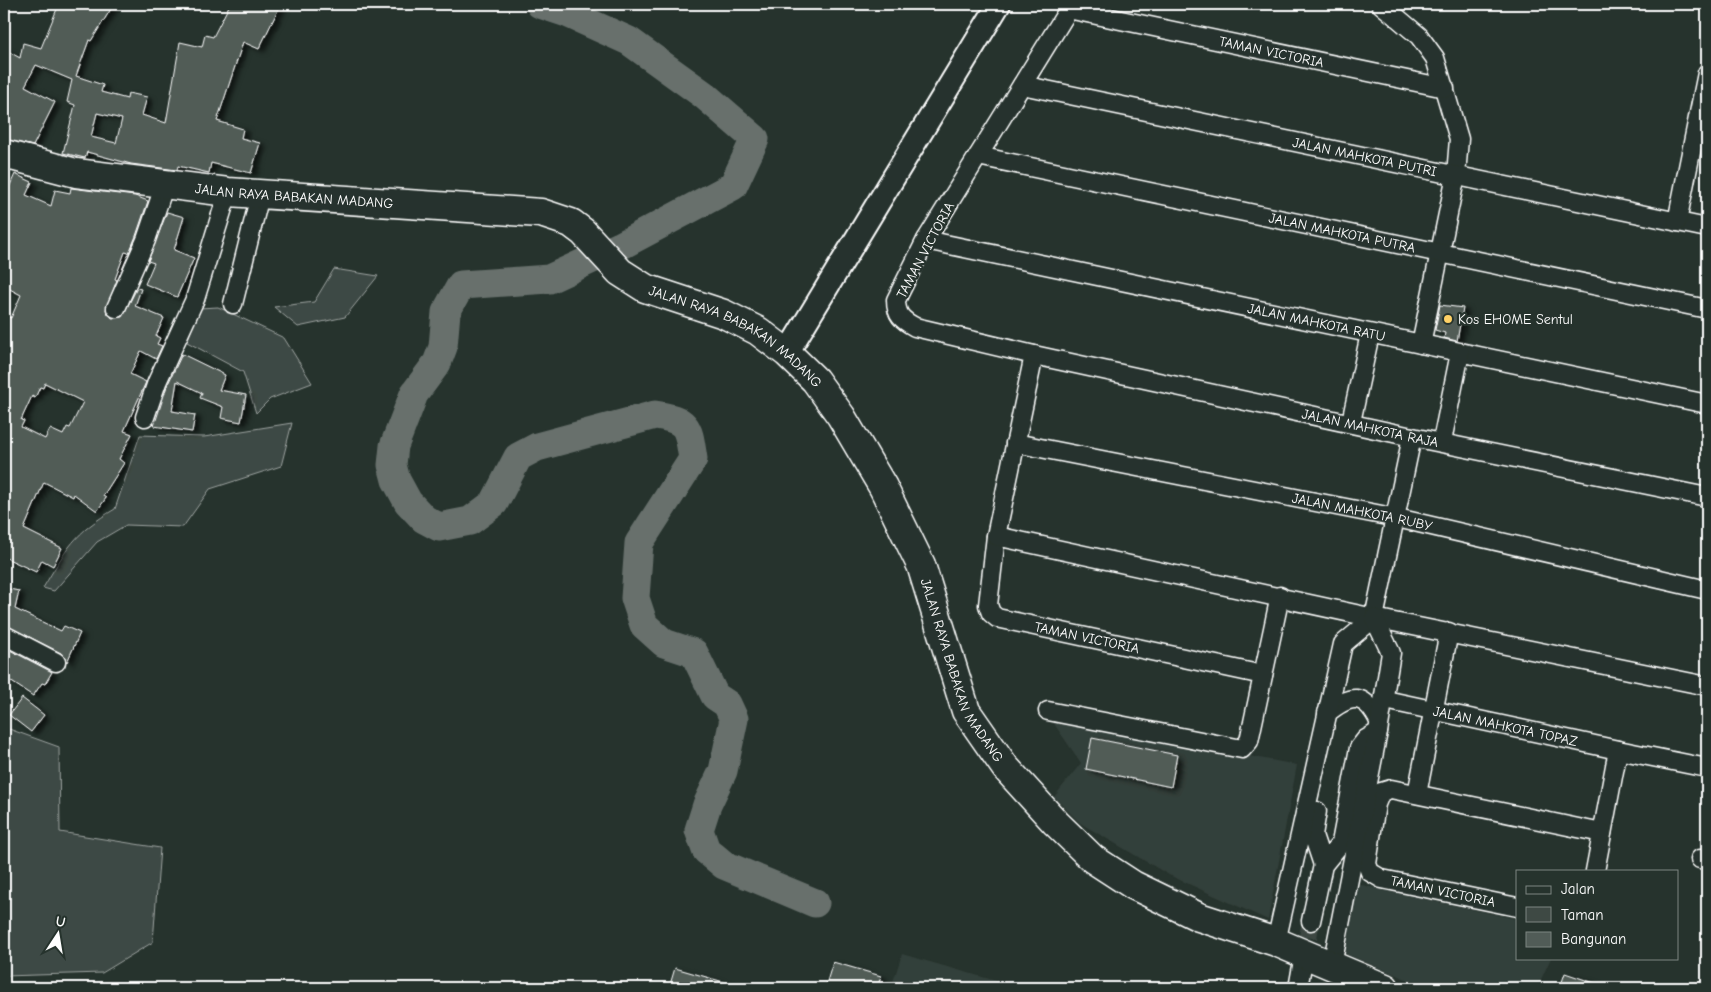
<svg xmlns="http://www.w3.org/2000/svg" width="1711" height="992" viewBox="0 0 1711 992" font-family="'Comic Neue',sans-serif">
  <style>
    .built { fill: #333f3a }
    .green { fill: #3e4944; stroke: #9ea4a2 }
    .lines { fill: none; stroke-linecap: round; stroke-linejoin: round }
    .river { stroke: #67706c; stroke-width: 29 }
    .building { fill: #515c57; stroke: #fff; fill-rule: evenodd; filter: url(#shadow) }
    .minor-tunnel { stroke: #3c4742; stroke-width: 18; stroke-dasharray: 18 9; stroke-linecap: butt }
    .minor-casing { stroke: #fff; stroke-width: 21 }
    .tertiary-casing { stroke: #fff; stroke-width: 26 }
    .primary-casing { stroke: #fff; stroke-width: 31 }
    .minor { stroke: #26332d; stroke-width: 18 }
    .tertiary { stroke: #26332d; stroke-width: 22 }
    .primary { stroke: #26332d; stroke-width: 28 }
    .poi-dot { fill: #ffd166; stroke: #26332d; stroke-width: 2 }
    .labels { text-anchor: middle; stroke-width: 4.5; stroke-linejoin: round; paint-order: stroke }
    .street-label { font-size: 14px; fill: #fff; stroke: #26332d }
    .poi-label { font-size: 14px; fill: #fff; stroke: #26332d; text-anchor: start }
  </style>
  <defs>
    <filter id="shadow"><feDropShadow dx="5.5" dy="3" stdDeviation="2.5" flood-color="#0009"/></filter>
  </defs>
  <rect width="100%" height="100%" fill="#26332d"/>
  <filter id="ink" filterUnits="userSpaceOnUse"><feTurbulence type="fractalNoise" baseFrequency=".02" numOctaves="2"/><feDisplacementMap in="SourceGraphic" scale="10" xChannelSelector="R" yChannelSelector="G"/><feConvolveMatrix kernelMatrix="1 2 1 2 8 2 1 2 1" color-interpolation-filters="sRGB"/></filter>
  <g filter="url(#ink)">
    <!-- built -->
    <path class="built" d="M1050 718 1297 765 1268 920 1169 875 1080 823 1054 797 1081 763Z
      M1357 884 1517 919V958H1551L1537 988H1428L1343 953Z
      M902 954 1021 988H891Z"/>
    <!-- green -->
    <path class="green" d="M334 269 378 276 345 317 298 327 274 307 314 302Z
      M218 307 284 338 312 383 270 399 256 413 243 372 187 342 199 308Z
      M292 423 281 466 210 489 183 527 126 525 97 542 54 591 43 588C67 548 74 533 115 509L140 435 204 437Z
      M9 729 59 747 60 832 160 848 153 942 102 973 4 976V738Z"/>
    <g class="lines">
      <!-- river -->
      <path class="river" d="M540 4 567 13 629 41 704 95 755 139 733 186 620 246 549 279 461 285 446 312 443 347 437 363 414 394 394 446 392 465 396 480 408 502 424 519 439 527 470 521 494 503 518 457 537 447 655 415C690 420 688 428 693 459L639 543 635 598 644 625 664 643 694 653 715 696 727 704 734 719 723 771 707 805 699 830 706 850 724 865 815 903"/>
    </g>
    <!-- building -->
    <path class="building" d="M59 4H114L91 41 89 40 76 76 103 85 101 92 127 99 128 93 147 97 142 115 166 123 180 42 202 47 205 35 213 37 230 4H281L259 49 243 42 217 121 243 129 241 138 260 143 251 173 211 163 209 173 178 166 177 170 131 164 87 152 85 158 63 153 75 105 67 102 72 80 36 65 25 86 55 102 33 146 4 139V49L20 58 23 43 41 48ZM97 113 122 119 116 143 91 137Z
      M15 174 32 182 26 195 51 206 55 190 70 193 71 188 135 196 148 201 136 236 129 253 125 252 115 279 117 280 106 310 112 318 122 317 137 288 141 289 135 306 164 318 156 336 160 338 157 344 162 346 156 359 141 351 130 374 146 382 124 431 132 434 119 459 124 463 103 496 106 498 97 511 74 494 73 497 44 482 24 529 62 548 53 566 42 560 36 572 4 557V315L11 318 21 295 4 286V199ZM45 383 83 402 70 428 67 427 63 435 50 429 45 439 21 427 24 421 21 420 32 396 35 398 40 387 43 388Z
      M167 212 184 217 174 250 194 258 177 297 145 284 154 263 148 261Z
      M1440 305 1463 308 1457 341 1444 338 1445 333 1435 330Z
      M182 354 225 375 219 390 246 395 241 422 221 418 223 407 200 398 202 393 177 381 172 411 195 415 192 432 154 426 167 386Z
      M4 588 19 591 15 609 61 631 64 626 80 633 67 662 61 653 4 624Z
      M4 647 52 672 45 684 42 683 33 696 4 677Z
      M22 698 44 715 31 732 9 715Z
      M1092 738 1177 755 1171 787 1086 769Z
      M833 962 881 976 877 988H825Z
      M675 968 734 985 733 988H669Z
      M1565 973 1603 986 1602 988H1560Z"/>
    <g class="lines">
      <!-- minor-tunnel -->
      <path class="minor-tunnel" d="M1303 964 1311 921"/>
      <!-- minor casing -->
      <g class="minor-casing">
        <g id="minor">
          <path id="s1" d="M1072 4 926 240 896 300C896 315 902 320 915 327L1034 355 996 536 988 605 991 613 997 618 1263 675"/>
          <path d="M1381 4 1419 36 1435 58 1459 139 1456 175 1421 344"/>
          <path id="s2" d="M1068 9 1445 88"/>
          <path id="s3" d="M1022 85 1707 228"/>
          <path id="s4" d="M978 156 1707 309"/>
          <path d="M1677 222 1707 73"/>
          <path id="s5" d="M926 240 1707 404"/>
          <path d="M233 304 260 195"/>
          <path d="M116 308 146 240 165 184"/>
          <path id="s6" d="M1034 355 1412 437 1707 497"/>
          <path d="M145 417 157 382 195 299 228 192"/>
          <path d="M1351 422 1370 334"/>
          <path d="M1442 441 1460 353"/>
          <path id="s7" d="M1015 443 1397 518 1707 590"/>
          <path d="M996 536 1374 618 1707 686"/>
          <path d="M1374 618 1412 437"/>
          <path d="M4 635 56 662"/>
          <path id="s8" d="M1390 701 1618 750"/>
          <path d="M1048 711 1242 749 1249 741 1280 596"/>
          <path d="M1327 713C1351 694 1364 692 1379 721"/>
          <path d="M1417 794 1449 632"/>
          <path d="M1317 811 1313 835 1323 865"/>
          <path d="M1700 859 1707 860"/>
          <path d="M1595 871 1618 750 1707 768"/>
          <path d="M1517 907 1382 879 1370 872 1367 864 1376 804 1381 792 1391 789 1602 833"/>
          <path d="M1311 921 1323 865 1341 843 1359 748 1366 739 1378 732"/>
          <path d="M1276 942 1343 644 1374 618"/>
          <path d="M1332 965 1378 732 1391 653 1374 618"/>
          <path d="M1298 988 1302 966"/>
        </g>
      </g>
      <!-- tertiary casing -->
      <g class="tertiary-casing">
        <path id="tertiary" d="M787 353 999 4"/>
      </g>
      <!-- primary casing -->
      <g class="primary-casing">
        <g id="primary">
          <path id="s9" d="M4 154 76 173 228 192 541 213 571 223 583 232 620 272 645 288 724 314 758 331 787 353 815 380 841 416 883 487 921 565 966 711 1005 767 1056 823 1093 859 1133 885 1199 917 1276 942 1385 988"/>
        </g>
      </g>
      <!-- minor -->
      <use href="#minor" class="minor"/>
      <!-- tertiary -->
      <use href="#tertiary" class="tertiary"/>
      <!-- primary -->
      <use href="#primary" class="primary"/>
    </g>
  </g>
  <!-- markers -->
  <circle class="poi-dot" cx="1448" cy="319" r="5"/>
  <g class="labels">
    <!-- street labels -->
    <g class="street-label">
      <text dy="5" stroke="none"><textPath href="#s2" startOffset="208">TAMAN VICTORIA</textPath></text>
      <text dy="5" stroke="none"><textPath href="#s3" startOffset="350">JALAN MAHKOTA PUTRI</textPath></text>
      <text dy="5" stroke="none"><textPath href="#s9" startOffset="294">JALAN RAYA BABAKAN MADANG</textPath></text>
      <text dy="5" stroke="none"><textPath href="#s4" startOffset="372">JALAN MAHKOTA PUTRA</textPath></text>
      <text transform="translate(925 250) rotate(-62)" y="5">TAMAN VICTORIA</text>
      <text dy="5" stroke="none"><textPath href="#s5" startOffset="399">JALAN MAHKOTA RATU</textPath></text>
      <text dy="5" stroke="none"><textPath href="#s9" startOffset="776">JALAN RAYA BABAKAN MADANG</textPath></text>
      <text dy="5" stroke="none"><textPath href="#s6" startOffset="344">JALAN MAHKOTA RAJA</textPath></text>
      <text dy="5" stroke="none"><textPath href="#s7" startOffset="354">JALAN MAHKOTA RUBY</textPath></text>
      <text dy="5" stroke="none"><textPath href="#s1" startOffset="865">TAMAN VICTORIA</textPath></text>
      <text dy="5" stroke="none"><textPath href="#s9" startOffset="1196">JALAN RAYA BABAKAN MADANG</textPath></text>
      <text dy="5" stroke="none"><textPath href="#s8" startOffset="118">JALAN MAHKOTA TOPAZ</textPath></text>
      <text transform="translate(1443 891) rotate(12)" y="5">TAMAN VICTORIA</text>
    </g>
    <!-- poi labels -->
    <g class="poi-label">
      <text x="1458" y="324">Kos EHOME Sentul</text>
    </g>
  </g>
  <!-- margin -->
  <rect width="1711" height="992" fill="none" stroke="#26332d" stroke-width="20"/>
  <rect x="10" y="10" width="1691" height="972" fill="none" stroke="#fff" stroke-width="2" filter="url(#ink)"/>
  <!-- legend -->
  <rect x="1516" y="870" width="162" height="90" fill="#26332d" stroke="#7d8581"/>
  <rect x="1526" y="886" width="25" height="8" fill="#26332d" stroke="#7d8581"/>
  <text x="1561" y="894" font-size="15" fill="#ffffff">Jalan</text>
  <rect x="1526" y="907" width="25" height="15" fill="#3e4944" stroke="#7d8581"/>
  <text x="1561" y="920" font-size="15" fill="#ffffff">Taman</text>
  <rect x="1526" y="932" width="25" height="15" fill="#515c57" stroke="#7d8581"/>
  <text x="1561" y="944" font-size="15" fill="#ffffff">Bangunan</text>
  <!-- north arrow -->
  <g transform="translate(58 934) rotate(12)" stroke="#26332d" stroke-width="4" paint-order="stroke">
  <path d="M0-4L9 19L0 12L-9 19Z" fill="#ffffff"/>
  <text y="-8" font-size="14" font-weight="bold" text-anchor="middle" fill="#ffffff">U</text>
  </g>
</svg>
